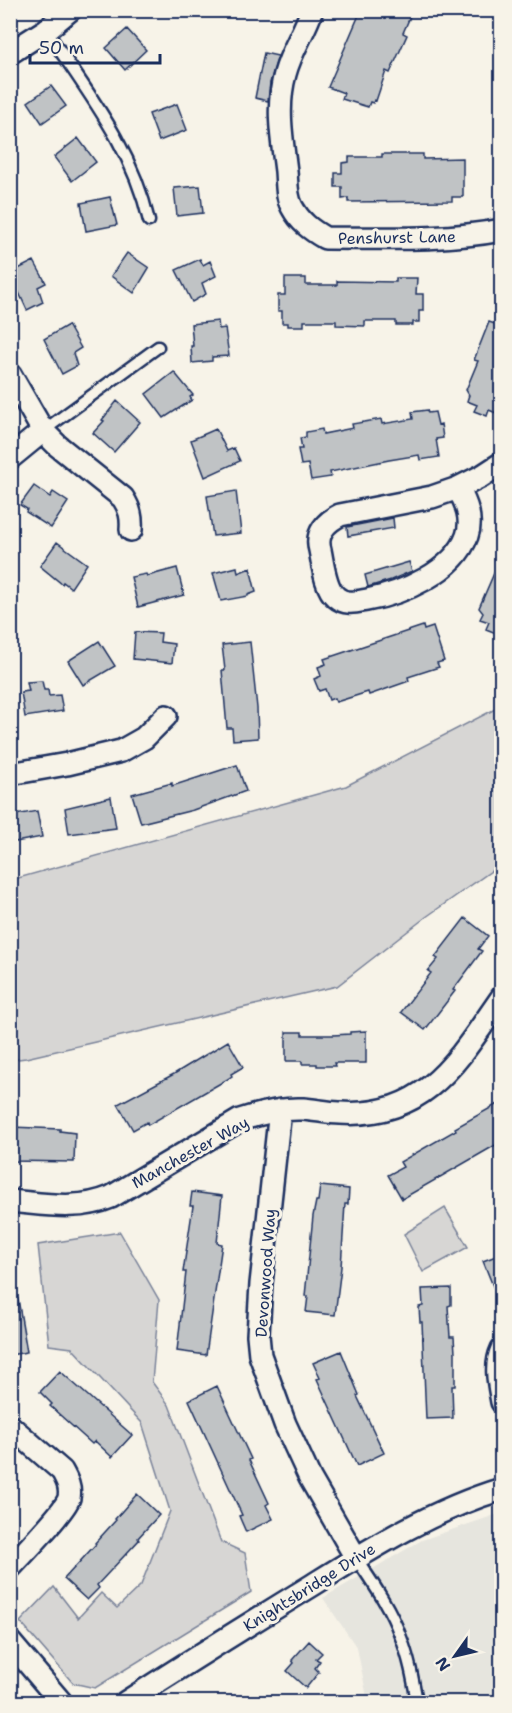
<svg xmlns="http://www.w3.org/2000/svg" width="512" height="1713" viewBox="0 0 512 1713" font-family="'Shantell Sans',sans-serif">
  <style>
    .built { fill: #e6e5de }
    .green { fill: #d7d6d4; stroke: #798299; stroke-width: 1.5 }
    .building { fill: #c0c3c5; stroke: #1b2f5e; stroke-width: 1.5 }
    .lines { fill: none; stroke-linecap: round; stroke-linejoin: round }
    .lane-casing { stroke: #1b2f5e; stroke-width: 15 }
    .street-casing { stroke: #1b2f5e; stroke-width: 26 }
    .lane { stroke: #f7f3e8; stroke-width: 10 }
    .street { stroke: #f7f3e8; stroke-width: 21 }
    .labels { text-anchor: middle; stroke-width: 6; stroke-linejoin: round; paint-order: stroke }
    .street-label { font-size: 16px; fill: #1b2f5e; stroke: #f7f3e8 }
  </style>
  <rect width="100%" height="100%" fill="#f7f3e8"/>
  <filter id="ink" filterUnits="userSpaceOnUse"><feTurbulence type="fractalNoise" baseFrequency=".0167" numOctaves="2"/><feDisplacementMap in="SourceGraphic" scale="12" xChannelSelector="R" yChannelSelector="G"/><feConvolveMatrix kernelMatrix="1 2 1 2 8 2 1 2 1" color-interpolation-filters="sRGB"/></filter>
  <g filter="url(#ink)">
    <!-- built -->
    <path class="built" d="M501 1513V1702H368L357 1648 323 1598 422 1540Z"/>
    <!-- green -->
    <path class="green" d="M501 706V864L426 917 337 986 26 1058 11 1060V880L346 786Z
      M445 1208 468 1247 423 1272 404 1234Z
      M120 1232 159 1300 152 1382 169 1405 221 1542 245 1553 251 1592 95 1688 73 1683 20 1622 54 1587 78 1618 101 1593 117 1608 141 1585 170 1511 142 1423 72 1348 49 1345 38 1245Z"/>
    <!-- building -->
    <path class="building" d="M364 10H413L403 33 407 35 390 73 386 71 376 101 374 100 373 103 370 102 368 107 342 99 344 93 328 87 359 15 362 16Z
      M127 29 146 50 125 70 106 48Z
      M264 53 278 56 270 83 268 101 255 98Z
      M51 86 66 106 42 123 28 102Z
      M177 104 187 130 159 141 149 114Z
      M78 138 96 162 72 181 54 157Z
      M382 154H423V159L463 158V197H452V201L348 202V198L342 199V187H335V173H342V163L349 162V157H382Z
      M200 186 203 213 177 216 174 188Z
      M110 197 117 225 86 231 81 203Z
      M127 253 149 268 134 293 111 276Z
      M200 259 203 265 210 261 216 276 202 283 206 294 192 302 176 270Z
      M34 261 46 283 38 287 43 302 27 310 10 273Z
      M285 278H306V285H337V281L396 282V278H417L416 294H423V311H419V322H413V325H396V321H365V326L336 325V321H304V326H288V323H282V311H278V295H285Z
      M218 321 219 329 225 328 229 356 212 357V361L192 363 191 346H193L191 324Z
      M489 322 501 326V415L489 410 487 416 474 411 477 405 467 401 469 395 466 390 478 361 474 360Z
      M68 325 81 348 73 353 77 366 62 374 44 339Z
      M174 372 193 395 190 397 192 400 164 418 146 394Z
      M117 401 140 422 114 452 93 433 104 421 102 420Z
      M427 410 428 413 435 412 438 425 441 424 443 438 436 439 439 457 420 460 419 455 389 460 330 472 331 477 311 480 308 464 301 465 298 449H302L300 438 306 437V432L322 429 323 434 353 428 352 424 381 419 382 424 413 419 412 412Z
      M216 429 227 451 234 448 240 461 205 477 191 440Z
      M34 486 50 497 53 492 68 502 51 528 26 512 27 509 20 505Z
      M236 491 241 533 213 536 207 496Z
      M393 518 394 528 348 536 347 527Z
      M57 542 87 564 71 588 63 582 62 584 40 566Z
      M501 557V635L486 629 489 622 480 619 483 613 479 608Z
      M409 562 412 571 391 580 368 587 365 575Z
      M237 567 238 573 250 568 256 592 248 595V596L221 601 213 573Z
      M177 568 184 595 138 607 131 577 146 574 147 576Z
      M423 626 424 630 433 627 444 661 437 663 439 667 408 677 409 681 369 695 368 692 336 702 334 698 329 700 325 689 319 691 314 679 321 676 318 667 326 664 324 659Z
      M135 632 161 633 160 642 174 644 172 663 133 659Z
      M99 641 115 666 83 685 68 661Z
      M250 642 257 708 258 738 233 740 232 728H227L222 670H225L222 645Z
      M42 681 44 690H48L49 696 60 695 63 711 25 717 21 692 29 691 27 682Z
      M237 765 246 791 193 810 141 823 132 794 172 783V786Z
      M111 797 116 828 69 834 65 808Z
      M37 811 42 837 10 843V816Z
      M465 918 488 936 478 949 482 951 453 990 455 991 425 1030 401 1012 431 973 428 971 438 959 435 957Z
      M366 1031V1063H334L335 1066H317V1064H302V1061H286V1032H302V1035H333L350 1034V1032Z
      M228 1041 243 1067 231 1074 232 1076 226 1080 148 1125 147 1122 133 1130 118 1104 174 1074Z
      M501 1102V1142L402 1199 388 1175 403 1167 400 1162 456 1130 455 1128Z
      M11 1127 60 1129V1131L75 1133 74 1162 10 1161Z
      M320 1186 349 1189 348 1204H345L341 1267 335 1315 306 1312 308 1296H305L313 1216 316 1201H318Z
      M192 1192 222 1196 217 1243 222 1244 206 1355 177 1351 186 1272H183L193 1206H190Z
      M501 1254V1306L483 1261Z
      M451 1288V1305L448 1306 450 1337H454L455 1353V1386H452L453 1418 426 1419 422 1322H420L419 1307 423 1306 422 1289Z
      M18 1299 27 1352 10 1355V1300Z
      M341 1351 359 1395 357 1396 384 1453 357 1466 317 1379 320 1378 313 1363Z
      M60 1371 132 1435 112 1457 95 1441 92 1444 50 1406 52 1404 40 1392Z
      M217 1386 251 1459 249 1460 269 1503 266 1505 273 1519 246 1532 239 1516 242 1515 189 1400Z
      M137 1494 159 1515 138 1538 139 1540 97 1585 99 1588 87 1600 64 1579 96 1544 95 1543 116 1520 115 1519Z
      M309 1641 322 1653 316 1659 320 1661 315 1668 319 1672 306 1688 287 1671 294 1663 292 1660Z"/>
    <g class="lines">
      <!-- lane casing -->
      <g class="lane-casing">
        <path id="lane" d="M46 30C87 92 132 147 149 221
          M43 431 158 347
          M356 1558C372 1582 390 1607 400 1635 409 1657 413 1679 417 1702"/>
      </g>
      <!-- street casing -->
      <g class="street-casing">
        <path id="street" d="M312 10C304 33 291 51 285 74 276 106 282 139 286 171 287 182 286 196 292 207 300 222 311 230 325 238 384 238 443 241 502 230
          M10 53 46 30 70 10
          M10 374 43 431 58 446 123 498C130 509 132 517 131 530
          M10 458 43 431
          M458 488C466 503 473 519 467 536 454 572 401 594 367 600 356 602 345 605 336 597 325 588 323 564 320 550 315 533 326 522 340 515L432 497Z
          M458 488 482 476 502 463
          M10 774 67 764 121 751 144 738 166 716
          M280 1110 261 1284 258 1335 260 1355 285 1424 310 1478 356 1558
          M10 1201C45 1204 78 1211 111 1197L240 1120C261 1113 281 1108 303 1109 316 1110 328 1113 340 1113 427 1119 459 1058 502 997
          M502 1349C494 1366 499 1385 502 1402
          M10 1426 62 1471C67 1480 71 1488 69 1498 65 1511 22 1555 10 1568
          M10 1642 61 1702
          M126 1702C187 1663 249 1624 311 1586 372 1548 432 1510 502 1489"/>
      </g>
      <!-- lane -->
      <use href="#lane" class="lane"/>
      <!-- street -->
      <use href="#street" class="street"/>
    </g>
  </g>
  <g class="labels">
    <!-- street labels -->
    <g class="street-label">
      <text transform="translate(397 237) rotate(-1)" y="6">Penshurst Lane</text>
      <text transform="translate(190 1152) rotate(-29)" y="6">Manchester Way</text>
      <text transform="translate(265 1273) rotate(-86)" y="6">Devonwood Way</text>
      <text transform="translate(309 1587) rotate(-32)" y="6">Knightsbridge Drive</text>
    </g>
  </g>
  <!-- margin -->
  <rect width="512" height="1713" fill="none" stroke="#f7f3e8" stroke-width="36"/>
  <rect x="18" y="18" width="476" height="1677" fill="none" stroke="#1b2f5e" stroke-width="2" filter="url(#ink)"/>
  <!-- north arrow -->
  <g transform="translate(455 1656) rotate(236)" stroke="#f7f3e8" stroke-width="4.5" paint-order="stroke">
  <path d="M0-4.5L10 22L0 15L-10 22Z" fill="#1b2f5e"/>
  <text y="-9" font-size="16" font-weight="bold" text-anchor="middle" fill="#1b2f5e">N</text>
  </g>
  <!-- scale -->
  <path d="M30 54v9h130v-9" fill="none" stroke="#1b2f5e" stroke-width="3"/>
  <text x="39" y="54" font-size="18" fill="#1b2f5e" stroke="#f7f3e8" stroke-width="4.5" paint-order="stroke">50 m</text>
</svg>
